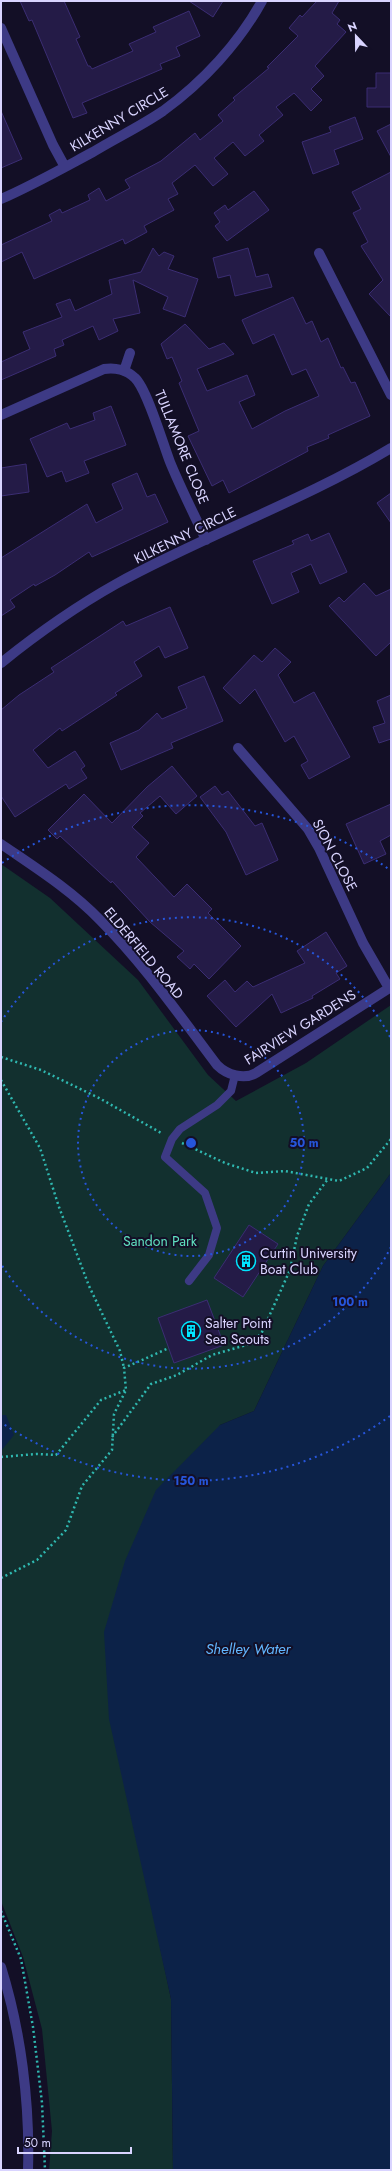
<svg xmlns="http://www.w3.org/2000/svg" width="392" height="2171" viewBox="0 0 392 2171" font-family="Jost,sans-serif">
  <style>
    .green { fill: #12302f }
    .water { fill: #0c2248 }
    .building { fill: #241b47; stroke: #3b2d73 }
    .lines { fill: none; stroke-linecap: round; stroke-linejoin: round }
    .path { stroke: #2fb8b0; stroke-width: 2.5; stroke-dasharray: 2 3; stroke-linecap: butt }
    .lane { stroke: #3d3a85; stroke-width: 8 }
    .street { stroke: #3d3a85; stroke-width: 10 }
    .ring { fill: none; stroke: #2655da; stroke-width: 2; stroke-dasharray: 2 4 }
    .labels { text-anchor: middle; stroke-width: 4; stroke-linejoin: round; paint-order: stroke }
    .street-label { font-size: 14px; fill: #d9d4ff; stroke: #130f26 }
    .park-label { font-size: 14px; fill: #5fe0c0; stroke: #130f26 }
    .poi-label { font-size: 14px; fill: #d9d4ff; stroke: #130f26; text-anchor: start }
    .water-label { font-size: 15px; font-style: italic; fill: #62b6ff; stroke: #130f26 }
    .centre { fill: #2655da; stroke: #130f26; stroke-width: 2 }
    .ring-label { font-size: 12px; text-anchor: middle; font-weight: bold; fill: #2655da; stroke: #130f26; stroke-width: 4; stroke-linejoin: round; paint-order: stroke }
  </style>
  <rect width="100%" height="100%" fill="#130f26"/>
  <!-- green -->
  <path class="green" d="M1 864 50 898 138 980 208 1075 236 1101 306 1063 391 1005V1173L323 1266 254 1411 220 1425 146 1880 171 1999 173 2170H49L52 2131 42 2029 23 1957 1 1901Z"/>
  <!-- water -->
  <path class="water" d="M391 1173V2170H173L171 1999 109 1719 104 1632 125 1561 156 1490 220 1425 254 1411 323 1266Z
    M1 1415H6L14 1435 1 1451Z"/>
  <!-- building -->
  <path class="building" d="M20 1H64L80 37 76 39 88 66H90L92 69 133 51 129 44 156 32 153 27 189 11 200 36 176 47 180 56 160 64 162 69 82 103 87 113 73 118 32 20 29 21Z
    M189 1H223L213 17Z
    M317 1H339L332 13 340 20 337 24 346 32 315 66 324 76 311 89 322 100 311 111 294 93 276 107 283 115 259 135 264 141 245 156 233 142 214 158 228 174 213 186 195 165 172 183 178 194 168 199 174 210 144 226 147 232 125 244 123 239 34 279 22 252 1 262V245L52 221 49 215 60 209 62 213 90 200 88 195 99 188 106 201 130 188 125 180 161 161 195 133 200 140 223 121 218 115 235 100 233 98 269 68 267 67 298 36 289 28 300 15 302 17Z
    M376 73H391V107H367V88H376Z
    M1 111 22 159 1 168Z
    M355 117 363 139 334 150 339 164 313 174 302 142 331 132 329 127Z
    M391 124V157L377 131Z
    M391 172V317L369 294 383 280 361 246 368 242 353 213 361 209 352 192Z
    M254 191 269 210 227 241 215 226 220 222 214 213 225 205 228 210Z
    M153 248 159 256 164 252 174 256 168 269 198 279 185 317 163 309 168 297 133 280 140 313 113 319 118 331 99 340 93 326 62 340 64 345 54 349 56 356 1 380V362L30 349 23 332 62 317 56 304 70 299 75 311 112 294 109 280 141 272Z
    M248 248 256 277 268 274 272 287 235 296 230 275 218 278 213 258Z
    M293 297 306 324 312 321 321 342 328 338 341 368 343 367 351 383 355 382 370 416 328 435 329 438 307 447 308 451 229 493 223 480 212 486 188 436 199 431 179 383 182 381 172 357 167 359 161 344 185 324 209 349 224 343 234 354 197 369 207 391 247 375 255 395 239 402 252 429 285 411 319 396 306 369 292 375 274 334 253 344 242 320Z
    M111 406 126 445 84 461 89 473 66 482 62 471 47 477 30 439 67 423 70 429 95 420 93 413Z
    M26 464 29 492 1 496V468Z
    M137 473 147 497 155 494 168 522 92 557 89 552 55 575 35 586 34 584 10 600 15 607 1 616V558L87 504 96 523 123 509 112 484Z
    M391 493V523L377 503Z
    M329 533 347 572 320 584 311 564 291 573 299 592 272 604 253 561 294 544 292 541 308 534 311 541Z
    M364 583 376 596 391 589V642L376 656 329 606 339 597 344 602Z
    M170 607 188 648 165 658 159 646 134 662 142 676 115 693 117 695 62 731 60 728 33 750 48 768 75 751 85 766 81 769 87 778 69 789 66 784 15 817 1 796V710L19 695 54 672 51 668 123 621 126 626Z
    M275 648 291 662 278 675 294 703 314 692 350 757 309 779 301 765 308 761 294 736 285 742 255 689 240 704 223 688 254 655 262 662Z
    M204 676 223 721 171 743 173 748 121 770 110 743 139 730 157 713 162 719 187 708 178 687Z
    M391 695V739L379 743 373 727 385 723 377 701Z
    M172 766 197 796 176 814 160 796 140 813 143 816 132 827 149 843 136 857 174 897 187 884 212 909 208 913 241 946 209 979 194 964 190 969 177 957 184 951 150 922 112 881 111 883 60 836 57 839 48 830 84 794 112 823 147 787Z
    M215 786 222 795 228 791 255 826 262 823 278 860 246 875 226 832 200 797Z
    M391 804V835L380 841 386 854 364 864 346 824Z
    M326 932 347 966 336 973 340 979 312 996 313 998 281 1013 272 994 236 1027 207 996 225 980 235 992 247 981 253 987 305 963 297 951Z
    M249 1225 278 1244 243 1297 214 1278Z
    M207 1300 224 1345 174 1363 158 1318Z"/>
  <g class="lines">
    <!-- path -->
    <path class="path" d="M1 1057 41 1070 99 1098 163 1134
      M1 1080 40 1148 59 1207 89 1286 120 1351 124 1368
      M182 1143 225 1163 256 1173 285 1171 339 1181 367 1168 391 1139
      M112 1437 151 1384 177 1375 212 1355 253 1343 262 1332 290 1270 297 1236 309 1204 328 1179
      M1 1457 36 1454 56 1455 101 1400 126 1390
      M1 1578 37 1560 66 1530 82 1486 112 1450 114 1414 126 1390 124 1368 169 1348
      M1 1911 21 1959 33 2027 42 2103 45 2170"/>
    <!-- lane -->
    <path class="lane" d="M189 1281 209 1255 217 1228 205 1193 165 1157 172 1139 180 1129 217 1105 231 1091 235 1075"/>
    <!-- street -->
    <path class="street" d="M1 28 53 145 65 167
      M1 199C33 185 63 168 93 152 116 138 141 126 163 111 203 82 239 43 262 1
      M319 253 391 395
      M124 371 130 353
      M1 415 104 369C115 367 127 370 135 378 147 389 163 444 170 462 181 489 194 514 206 540
      M1 663C37 634 75 607 116 584 205 535 303 501 391 448
      M238 748 308 829 319 848 363 943 389 988
      M1 844C36 868 71 890 100 920 144 964 180 1016 217 1065 227 1075 244 1080 256 1073L391 987
      M1 1967C21 2031 30 2103 28 2170"/>
  </g>
  <!-- distance rings -->
  <g class="ring">
    <circle cx="191" cy="1143" r="113"/>
    <path d="M391 1247A225 225 0 0 1 1 1264M1 1022A225 225 0 0 1 391 1039"/>
    <path d="M390 1416A338 338 0 0 1 2 1423M2 863A338 338 0 0 1 390 870"/>
  </g>
  <!-- icons -->
  <defs>
    <g id="building-ring" transform="scale(1)"><circle r="9.5" fill="#130f26" stroke="#00e5ff" stroke-width="1.5"/><path d="M-4-6H4V6H1V3H-1V6H-4ZM-2.5-4.3h1.7v1.8h-1.7ZM.8-4.3h1.7v1.8H.8ZM-2.5-1h1.7V.8h-1.7ZM.8-1h1.7V.8H.8Z" fill="#00e5ff"/></g>
  </defs>
  <g fill-rule="evenodd">
    <use href="#building-ring" x="246" y="1261"/>
    <use href="#building-ring" x="191" y="1331"/>
  </g>
  <g class="labels">
    <!-- street labels -->
    <g class="street-label">
      <text transform="translate(119 119) rotate(-31)" y="5">KILKENNY CIRCLE</text>
      <text transform="translate(182 447) rotate(68)" y="5">TULLAMORE CLOSE</text>
      <text transform="translate(185 535) rotate(-26)" y="5">KILKENNY CIRCLE</text>
      <text transform="translate(335 855) rotate(62)" y="5">SION CLOSE</text>
      <text transform="translate(144 953) rotate(50)" y="5">ELDERFIELD ROAD</text>
      <text transform="translate(300 1027) rotate(-32)" y="5">FAIRVIEW GARDENS</text>
    </g>
    <!-- park labels -->
    <g class="park-label">
      <text x="160" y="1246">Sandon Park</text>
    </g>
    <!-- poi labels -->
    <g class="poi-label">
      <text x="260" y="1258">Curtin University<tspan x="260" dy="16">Boat Club</tspan></text>
      <text x="205" y="1328">Salter Point<tspan x="205" dy="16">Sea Scouts</tspan></text>
    </g>
    <!-- water labels -->
    <g class="water-label">
      <text x="248" y="1654">Shelley Water</text>
    </g>
  </g>
  <circle cx="191" cy="1143" r="6" class="centre"/>
  <g class="ring-label">
    <text x="304" y="1147">50 m</text>
    <text x="350" y="1306">100 m</text>
    <text x="191" y="1485">150 m</text>
  </g>
  <!-- border -->
  <rect width="392" height="2171" fill="none" stroke="#d9d4ff" stroke-width="4"/>
  <!-- north arrow -->
  <g transform="translate(356 36) rotate(338)" stroke="#130f26" stroke-width="3" paint-order="stroke">
  <path d="M0-3L7 15L0 10L-7 15Z" fill="#d9d4ff"/>
  <text y="-6" font-size="11" font-weight="bold" text-anchor="middle" fill="#d9d4ff">N</text>
  </g>
  <!-- scale -->
  <path d="M18 2147v6h113v-6" fill="none" stroke="#d9d4ff" stroke-width="2"/>
  <text x="24" y="2147" font-size="12" fill="#d9d4ff" stroke="#130f26" stroke-width="3" paint-order="stroke">50 m</text>
</svg>
